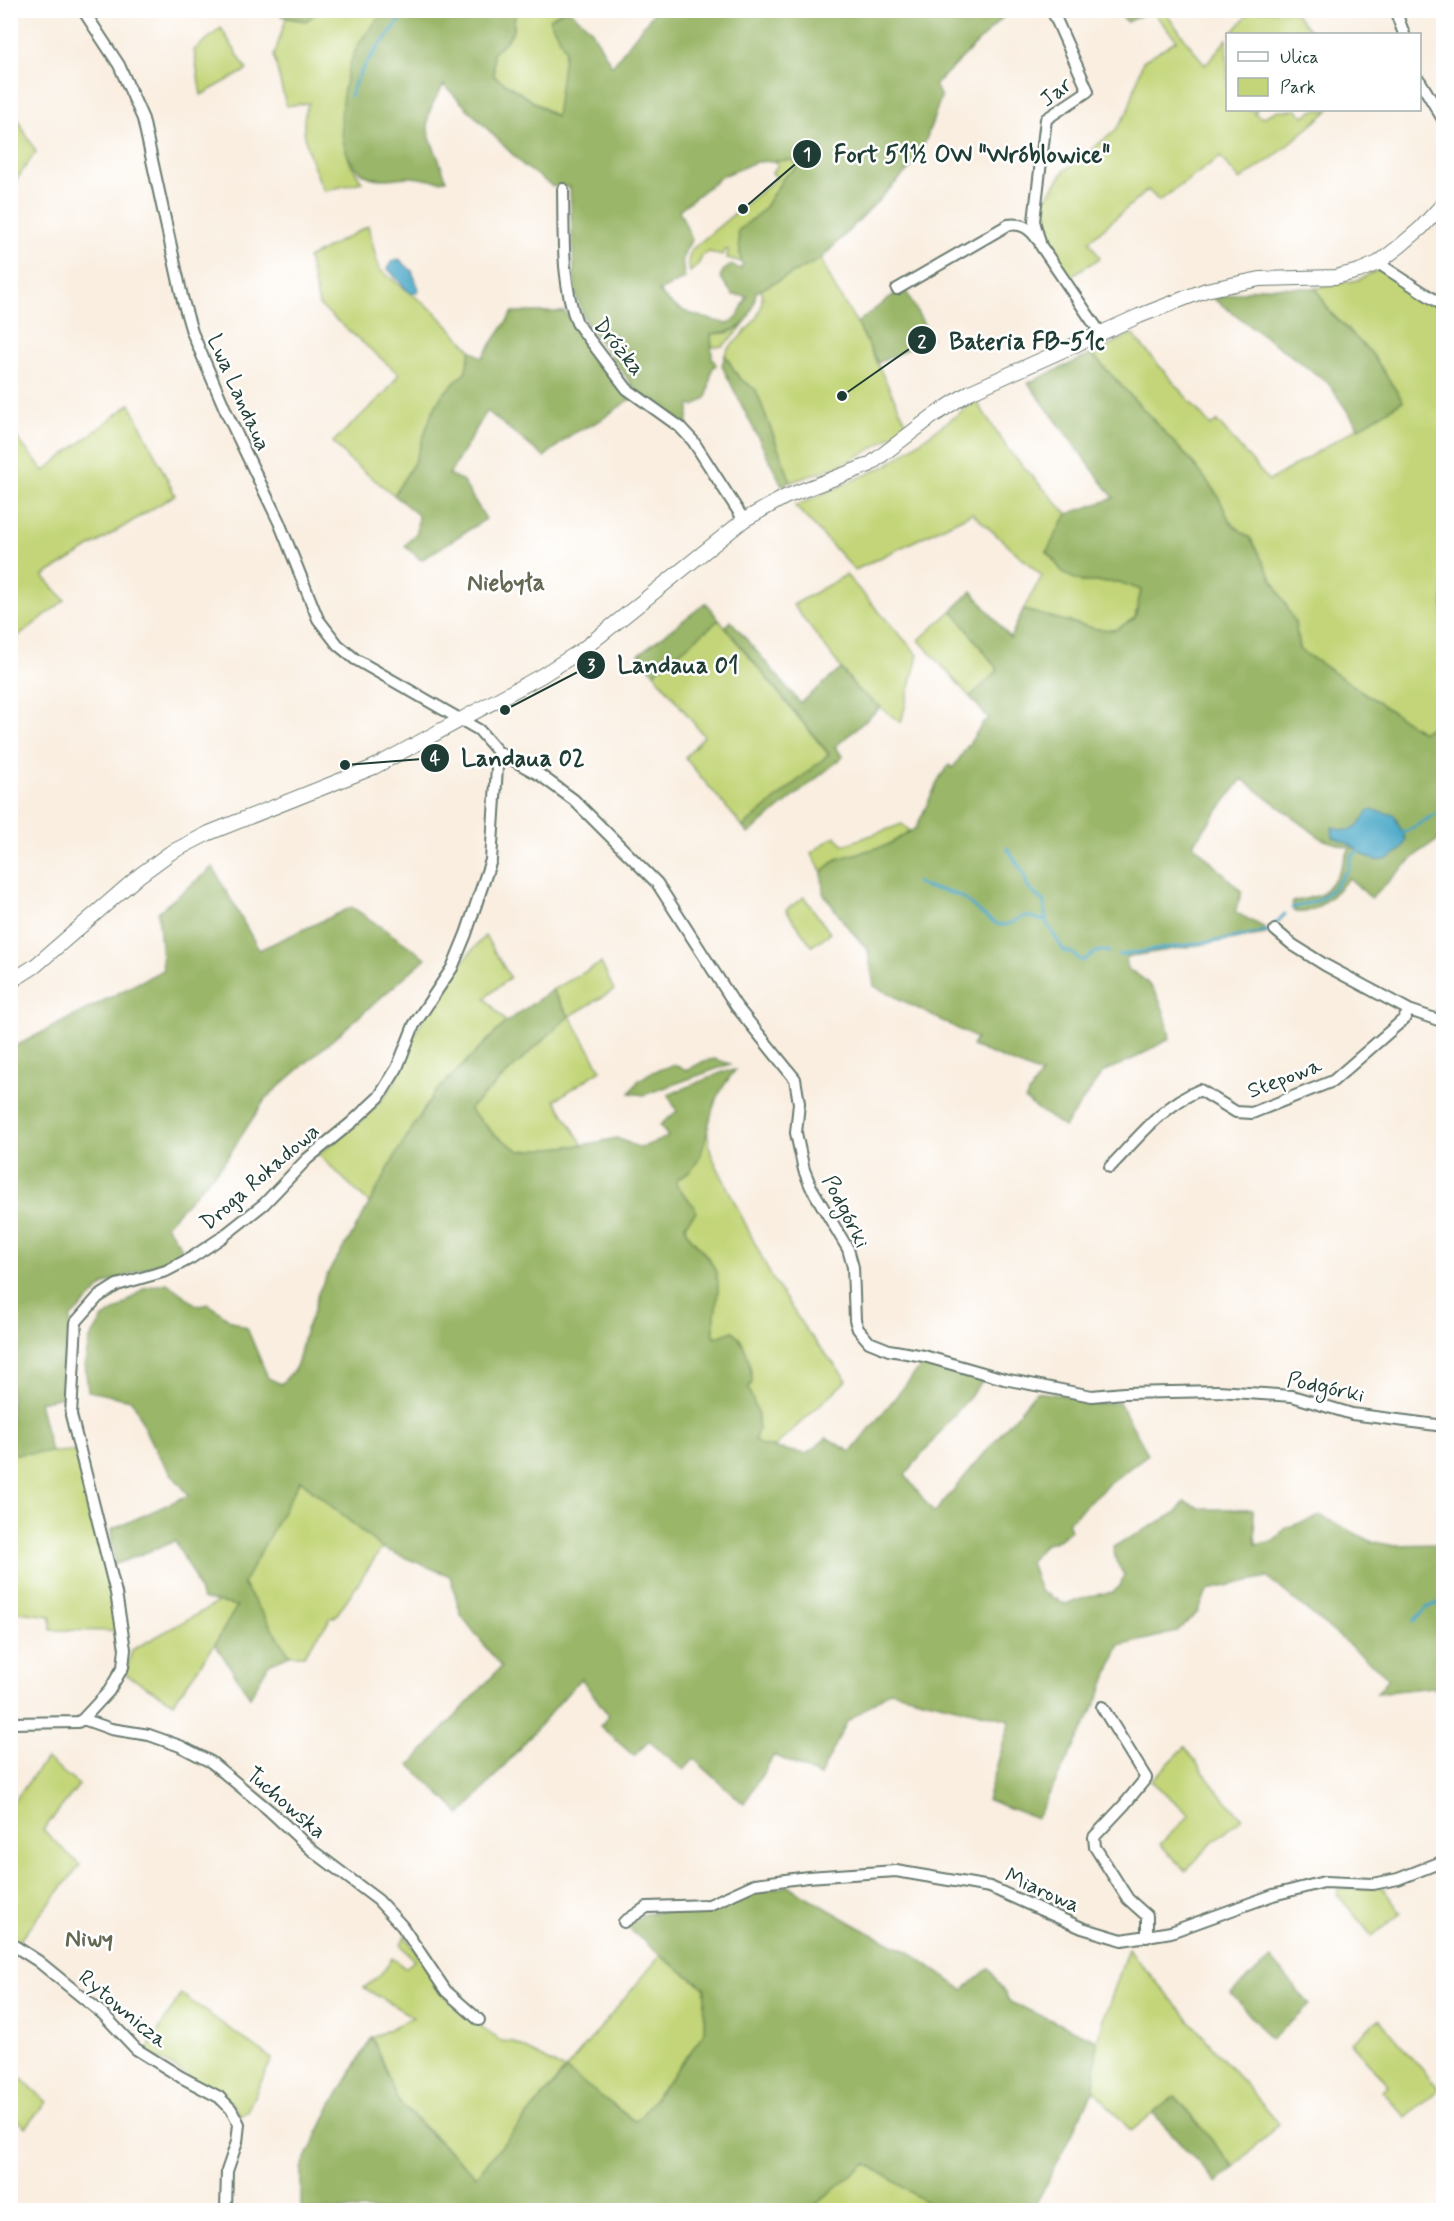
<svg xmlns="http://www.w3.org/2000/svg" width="1454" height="2221" viewBox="0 0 1454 2221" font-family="Mynerve,sans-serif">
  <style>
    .green { fill: #c3d578; stroke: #718956; stroke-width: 1.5 }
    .forest { fill: #9ab668; stroke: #5c7a4e; stroke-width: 1.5; fill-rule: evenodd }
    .water { fill: #49a7c7; stroke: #34727e; stroke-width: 1.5 }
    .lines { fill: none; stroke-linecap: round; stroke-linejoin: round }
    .stream { stroke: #49a7c7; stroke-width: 3 }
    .minor-casing { stroke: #6b7b70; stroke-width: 14 }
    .tertiary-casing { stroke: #6b7b70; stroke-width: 16 }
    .minor { stroke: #fff; stroke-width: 10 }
    .tertiary { stroke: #fff; stroke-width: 14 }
    .labels { text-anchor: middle; stroke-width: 5; stroke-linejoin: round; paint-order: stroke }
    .street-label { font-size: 22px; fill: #1f3d34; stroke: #fff }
    .neighbourhood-label { font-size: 24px; font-weight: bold; fill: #646954; stroke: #fff }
    .leader { fill: none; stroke: #1f3d34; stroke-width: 2 }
    .callout-dot { fill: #1f3d34; stroke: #fff; stroke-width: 2 }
    .mark-label { font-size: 18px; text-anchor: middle; font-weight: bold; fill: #fff }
    .callout-label { font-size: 24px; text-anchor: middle; font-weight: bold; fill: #1f3d34; stroke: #fff; stroke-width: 5; stroke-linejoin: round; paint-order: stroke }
  </style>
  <rect width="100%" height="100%" fill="#fff"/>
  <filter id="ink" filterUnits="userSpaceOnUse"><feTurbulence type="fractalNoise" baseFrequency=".0167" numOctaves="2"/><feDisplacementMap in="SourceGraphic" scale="12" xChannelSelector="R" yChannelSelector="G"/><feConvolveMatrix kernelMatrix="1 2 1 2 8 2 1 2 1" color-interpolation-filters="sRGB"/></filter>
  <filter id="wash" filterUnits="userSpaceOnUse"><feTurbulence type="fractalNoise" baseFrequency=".008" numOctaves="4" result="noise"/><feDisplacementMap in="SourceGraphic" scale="24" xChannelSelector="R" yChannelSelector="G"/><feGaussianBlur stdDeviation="1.35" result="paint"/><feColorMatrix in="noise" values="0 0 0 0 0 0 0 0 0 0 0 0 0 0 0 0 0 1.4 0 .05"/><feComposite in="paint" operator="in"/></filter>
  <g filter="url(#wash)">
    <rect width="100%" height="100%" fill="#f9eee0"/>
    <!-- green -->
    <path class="green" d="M319 11H382L348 159 362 182 324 191C313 166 295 128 309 103L286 106 274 56 286 18 306 21Z
      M517 11H563L550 20 565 49 557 117 494 76 493 53C500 47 510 39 513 30 515 23 513 17 517 11Z
      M1158 11H1164L1205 65 1227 39 1228 110H1257L1254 113 1262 118 1278 110H1297L1304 116 1314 110H1329L1275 156 1240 180 1220 157 1159 201 1148 190 1089 241 1100 258 1066 279 1048 252 1038 211 1064 171 1115 131 1128 111 1143 61 1177 40 1156 16Z
      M1251 11H1293L1313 34H1231Z
      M221 28 247 70 201 95 194 50Z
      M11 99 19 122 36 152 11 187Z
      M773 160H791L800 165 784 177 763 210 738 231 741 262 727 258 728 250H724L722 255 709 252 703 255 697 266 690 272 688 261 691 250 777 178 772 173 778 165Z
      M368 226 379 269 434 311 471 350 465 373 442 395 432 413 415 461 394 495 348 459 333 442 386 392 399 374 319 305 308 258Z
      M821 259 836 290 857 323 907 424C872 454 834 469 791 482L756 390 739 378 725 355 728 349C745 331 767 316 761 289Z
      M1380 269 1443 310V721L1423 732 1299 649V638L1251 539 1230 522 1218 496 1194 464 1092 354 1132 334 1211 426 1217 421 1269 481 1402 401 1373 355 1330 312 1316 288 1358 280Z
      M744 325 723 346 712 347 711 334 728 333Z
      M976 401 1009 451 1067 514 1047 552 1064 574 1082 582H1119L1141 590 1135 618 1115 630 1096 629 1023 610 1042 576 972 513 855 570 795 506 886 466Z
      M130 404 175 495 43 576 65 600 11 642V431L44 471Z
      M846 575 918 655 901 723 858 690 793 605Z
      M952 610 999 670 970 697 919 640Z
      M719 620 829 755 743 827 685 758 704 736 654 673Z
      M902 824 910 831 888 845 837 859 822 872 811 853 835 836 844 845Z
      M804 897 830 933 812 946 786 910Z
      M485 936 510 977 485 998 506 1022 433 1095 398 1151 370 1204 318 1154C344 1134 371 1116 390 1089 402 1072 407 1048 417 1030 435 997 460 963 485 936Z
      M601 963 614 990 570 1016 601 1070 555 1100 583 1145 520 1151 495 1135 469 1109 569 1016 552 990Z
      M707 1129 711 1154 772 1278 806 1330 847 1380 772 1449 760 1446 755 1440C765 1409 750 1410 748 1385 745 1362 752 1350 733 1331L714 1338C712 1321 720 1279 712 1264 706 1252 694 1243 686 1231L685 1225 694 1207 676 1185 677 1179 702 1149Z
      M75 1451 120 1631 51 1630V1616L11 1611 10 1454Z
      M300 1480 382 1548 336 1616 331 1618 304 1655H290L242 1584Z
      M221 1601 238 1605 215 1644 173 1703 125 1674 132 1650Z
      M1185 1747 1216 1789 1242 1818 1208 1847 1186 1871 1160 1844 1190 1815 1151 1781Z
      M46 1759 79 1785 43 1830 80 1865 18 1942 11 1936V1805Z
      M1382 1887 1401 1913 1372 1936 1337 1894 1339 1889Z
      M405 1935 438 1986 459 2011 501 2041 513 2042 565 2070 660 1956 705 1988 704 2034 642 2115 635 2121 565 2070 476 2177 398 2101 372 2038 413 2017 364 1988 380 1975 392 1958 405 1968 414 1961 401 1945Z
      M1128 1949 1279 2124 1234 2167 1175 2096 1131 2131 1094 2090 1097 2040Z
      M181 1994 272 2059 247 2111 240 2116C227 2093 214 2088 192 2078 176 2070 161 2059 146 2051Z
      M1379 2019 1439 2089 1406 2118 1382 2090 1388 2085 1351 2043Z
      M18 2075 47 2102 25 2127 11 2115V2083Z
      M866 2162 931 2205 938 2210H809Z"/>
    <!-- forest -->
    <path class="forest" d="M283 11V10L319 11 306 21 281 16Z
      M382 11H517C513 17 515 23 513 30 510 39 500 47 493 53L494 76 556 117 565 49 549 19 563 11H570L591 29 612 66 655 11H1009L935 85 941 97 926 140 912 166 821 259 756 292C751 324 743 331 711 334L712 357 716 365 712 369 707 397 694 406 690 405 687 425 638 393 586 323 575 292 570 187 552 186 524 166 444 85C413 129 433 135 446 180 432 183 423 177 410 177 395 177 378 183 364 174 329 153 341 80 356 49 362 35 376 25 382 11ZM791 160 799 166 784 177 763 210 738 231 741 262 743 265 740 269 731 265 723 271 720 277 733 295 747 296 737 318 728 324C703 317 675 314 659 291L685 278C681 262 681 254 692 240L679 210 722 176 756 162Z
      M1118 11H1150L1127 22Z
      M1263 287 1316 288 1330 312 1373 355 1403 401 1359 428 1328 383 1214 299Z
      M905 289 931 338 878 363 857 323 896 293Z
      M513 312H565L624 390 632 398 599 421 572 434 544 457 487 411 449 475 462 480 486 519 421 560 405 546 417 532 418 515 394 495 415 461 432 413 442 395 465 373 471 350 482 358Z
      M1092 354 1194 464 1218 496 1230 522 1251 539 1295 622 1299 649 1422 732 1443 721V837L1422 850 1371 898 1349 878C1337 891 1314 918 1294 911L1292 902 1321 895 1336 877 1350 848 1322 839 1242 779 1193 844 1242 892 1235 912 1265 928 1266 934 1126 957 1127 969C1157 982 1165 1008 1170 1038L1137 1057 1103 1072 1064 1127 1025 1100 1041 1074 972 1046 976 1038 874 986 868 950 846 925 823 893 822 872 837 859 888 845 916 828 940 777 949 765 953 768 983 723 989 719 970 697 998 670 952 610 972 591 1010 638 1023 610 1097 629 1115 630 1135 618 1141 590 1119 582H1082L1064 574 1047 551 1067 514 1114 498 1028 383Z
      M725 355 739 378 756 390 791 482 782 485 722 366Z
      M706 603 719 620 654 673 639 654Z
      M731 621 800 703 841 669 858 690 881 707 835 747 843 757 748 834 743 827 829 754 725 627Z
      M213 867 259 950 352 907 426 958 266 1098 223 1164 166 1225 185 1253 105 1284 71 1317 64 1359 63 1397 39 1402 51 1452 11 1454 10 1049 163 970 158 912Z
      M552 990 569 1016 469 1109 495 1135 520 1151 583 1145 617 1138 640 1148 668 1137 660 1125 677 1111 668 1095 723 1072 735 1070C729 1079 721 1088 717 1098 704 1124 709 1168 677 1179L676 1185 695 1207 696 1212 685 1225 686 1231C694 1243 705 1252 712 1264 726 1286 711 1314 714 1338L733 1331C747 1345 751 1364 752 1383L748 1388C756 1407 762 1420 755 1440L760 1445 806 1454 827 1438 851 1452 924 1362 984 1379 905 1475 934 1513 1036 1392 1068 1396 1098 1404 1119 1402 1148 1454 1110 1483 1068 1522 1071 1530 1058 1540 1044 1545 1030 1562 1040 1591 1065 1604 1095 1595 1113 1592 1120 1586 1124 1575 1116 1561 1113 1547 1177 1512 1184 1502 1203 1509H1253L1256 1545 1275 1540 1285 1528 1321 1516 1370 1541 1390 1545 1443 1544V1697L1432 1687 1377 1693 1389 1678 1267 1577 1208 1590 1197 1613 1176 1632 1119 1646 1097 1702 1037 1818 987 1800 1010 1720 890 1691 847 1722 820 1776 774 1755 744 1804 694 1759 684 1770 649 1741 634 1756 600 1726 609 1716 581 1678 461 1815 410 1765 501 1667 461 1615 450 1576 382 1548 300 1480 243 1584 290 1655 269 1664 250 1697 215 1644 237 1606 202 1599 195 1579 175 1541 114 1565 111 1530 189 1495C174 1478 159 1459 149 1438 142 1424 140 1412 131 1400L88 1391 85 1363 89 1341 103 1318 120 1308 144 1288 167 1283 198 1306 209 1304 230 1320 247 1328 268 1378 281 1384 294 1370 298 1362 305 1332 314 1310 318 1293 330 1269 353 1233 398 1151 433 1095 506 1022Z
      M715 1059 730 1064 644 1095 630 1093 638 1081 650 1073 673 1065 688 1070 704 1061Z
      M788 1886 866 1931 908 1951 963 1990 989 1968 1010 2002 1097 2040 1094 2090 1033 2210H938L866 2163 809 2210H301V2169L331 2106 372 2037 398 2101 426 2130 476 2176 566 2070 634 2121 642 2115 704 2034 705 1988 661 1956 627 1927 645 1914 676 1910H706L754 1892Z
      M1271 1958 1310 2005 1271 2040 1231 1993Z
      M1175 2096 1234 2167 1217 2183 1153 2113Z"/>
    <!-- water -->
    <path class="water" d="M399 259 412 271 419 289 417 293H410L388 269 391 262Z
      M1373 810 1394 815 1406 840C1404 848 1400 851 1394 855 1373 869 1363 852 1347 843 1343 841 1338 839 1333 837L1332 827C1352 834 1358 830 1367 812Z"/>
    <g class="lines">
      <!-- stream -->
      <path class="stream" d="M350 96C361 62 387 39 408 10
        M1402 834 1444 809
        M1007 848 1023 872 1028 888 1044 902 1046 922 1064 951 1072 953 1082 961C1092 956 1096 948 1109 952
        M916 882C930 892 946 888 961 897 972 903 990 926 1004 925 1011 925 1019 917 1026 916L1045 921
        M1292 908 1320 900 1335 886 1348 870 1351 857 1360 850
        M1275 924 1285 914
        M1119 955 1222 940 1267 931
        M1414 1621 1428 1607 1444 1601"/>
    </g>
  </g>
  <g filter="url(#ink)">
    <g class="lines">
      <!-- minor casing -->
      <g class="minor-casing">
        <path id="minor" d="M83 10 119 65 143 119 183 301 192 332 228 416 279 522 318 619 338 645 355 659 479 730 498 752 540 775 574 800 657 883 736 1006 795 1079 799 1103 796 1133 804 1170 811 1187 848 1249 853 1267 855 1320 858 1329 869 1342 889 1350 924 1356 1004 1379 1092 1396 1124 1393 1218 1391 1292 1396 1352 1414 1444 1426
          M1052 10 1088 91 1046 119 1034 221 1041 246 1101 334
          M1395 10 1404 34
          M1420 81 1444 121
          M563 189C564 233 561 282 577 323L627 389 680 427 693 441 744 520
          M1378 263 1444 306
          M897 289 1008 225C1022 223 1030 228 1038 240
          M1275 930 1293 945 1325 965 1409 1010 1444 1022
          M1110 1167C1137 1139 1163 1105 1200 1090L1236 1112 1252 1113 1333 1081 1404 1019 1409 1010
          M1102 1707 1146 1778 1124 1805 1094 1837 1095 1847 1128 1899 1147 1916V1937
          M83 1719 109 1691 123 1667 125 1649 116 1593 71 1415 76 1322 98 1297 117 1285 166 1271 191 1258 221 1238 264 1204 307 1159 351 1123 379 1097 397 1068 414 1025 452 968 466 934 491 860 498 752
          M10 1723 78 1722 83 1719 111 1729 149 1735 180 1746 211 1762 270 1811 313 1851 378 1900 402 1926 446 1991 479 2020
          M624 1922 647 1907 709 1905 755 1884 808 1877 896 1871 990 1887 1082 1928 1122 1940 1171 1932 1273 1895 1301 1888 1324 1882 1373 1884 1398 1879 1444 1861
          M10 1943 38 1961 103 2014 136 2049 181 2077 219 2097 231 2109 239 2124 237 2142 227 2171 226 2210"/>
      </g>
      <!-- tertiary casing -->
      <g class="tertiary-casing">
        <path id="tertiary" d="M10 982 35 966 140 875 170 853 209 833 374 767 541 676 582 650 744 520 785 497 869 465 933 416 970 392 1139 316 1206 290 1260 279 1335 277 1359 271 1378 263 1400 246 1421 228 1444 203"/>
      </g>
      <!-- minor -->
      <use href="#minor" class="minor"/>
      <!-- tertiary -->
      <use href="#tertiary" class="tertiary"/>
    </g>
  </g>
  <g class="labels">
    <!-- street labels -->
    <g class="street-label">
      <text transform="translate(1055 91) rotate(-38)" y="8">Jar</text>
      <text transform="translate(620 346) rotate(51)" y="8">Dróżka</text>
      <text transform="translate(240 392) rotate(66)" y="8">Lwa Landaua</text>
      <text transform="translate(1284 1077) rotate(-21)" y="8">Stepowa</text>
      <text transform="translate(259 1176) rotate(-41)" y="8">Droga Rokadowa</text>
      <text transform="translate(847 1211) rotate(63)" y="8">Podgórki</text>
      <text transform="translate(1326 1386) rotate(12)" y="8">Podgórki</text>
      <text transform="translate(287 1802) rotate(41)" y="8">Tuchowska</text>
      <text transform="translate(1043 1889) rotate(24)" y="8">Miarowa</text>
      <text transform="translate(124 2008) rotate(40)" y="8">Rytownicza</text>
    </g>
    <!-- neighbourhood labels -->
    <g class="neighbourhood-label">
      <text x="506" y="590">Niebyła</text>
      <text x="89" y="1946">Niwy</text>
    </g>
  </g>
  <!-- callouts -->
  <path class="leader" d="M743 209L807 154M842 396L922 340M505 710L591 665M345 765L435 758"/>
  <g class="callout-dot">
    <circle cx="743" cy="209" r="6"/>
    <circle cx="842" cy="396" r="6"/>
    <circle cx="505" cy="710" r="6"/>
    <circle cx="345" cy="765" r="6"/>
    <circle cx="807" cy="154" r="15"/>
    <circle cx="922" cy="340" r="15"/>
    <circle cx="591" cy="665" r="15"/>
    <circle cx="435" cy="758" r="15"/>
  </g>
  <g class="mark-label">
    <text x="807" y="160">1</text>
    <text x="922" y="347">2</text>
    <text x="591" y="671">3</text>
    <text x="435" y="764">4</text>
  </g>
  <g class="callout-label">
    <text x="972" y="162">Fort 51½ OW "Wróblowice"</text>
    <text x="1027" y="349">Bateria FB-51c</text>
    <text x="678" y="673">Landaua 01</text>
    <text x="523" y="766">Landaua 02</text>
  </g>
  <!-- margin -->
  <rect width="1454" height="2221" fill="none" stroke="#fff" stroke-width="36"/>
  <!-- legend -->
  <rect x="1226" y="33" width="195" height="78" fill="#ffffff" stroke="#a5b1ae" stroke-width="1.5"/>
  <rect x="1238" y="52" width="30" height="9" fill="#ffffff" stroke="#a5b1ae" stroke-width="1.5"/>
  <text x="1280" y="63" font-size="18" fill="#1f3d34">Ulica</text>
  <rect x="1238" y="78" width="30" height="18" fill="#c3d578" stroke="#a5b1ae" stroke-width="1.5"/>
  <text x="1280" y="93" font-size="18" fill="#1f3d34">Park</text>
</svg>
